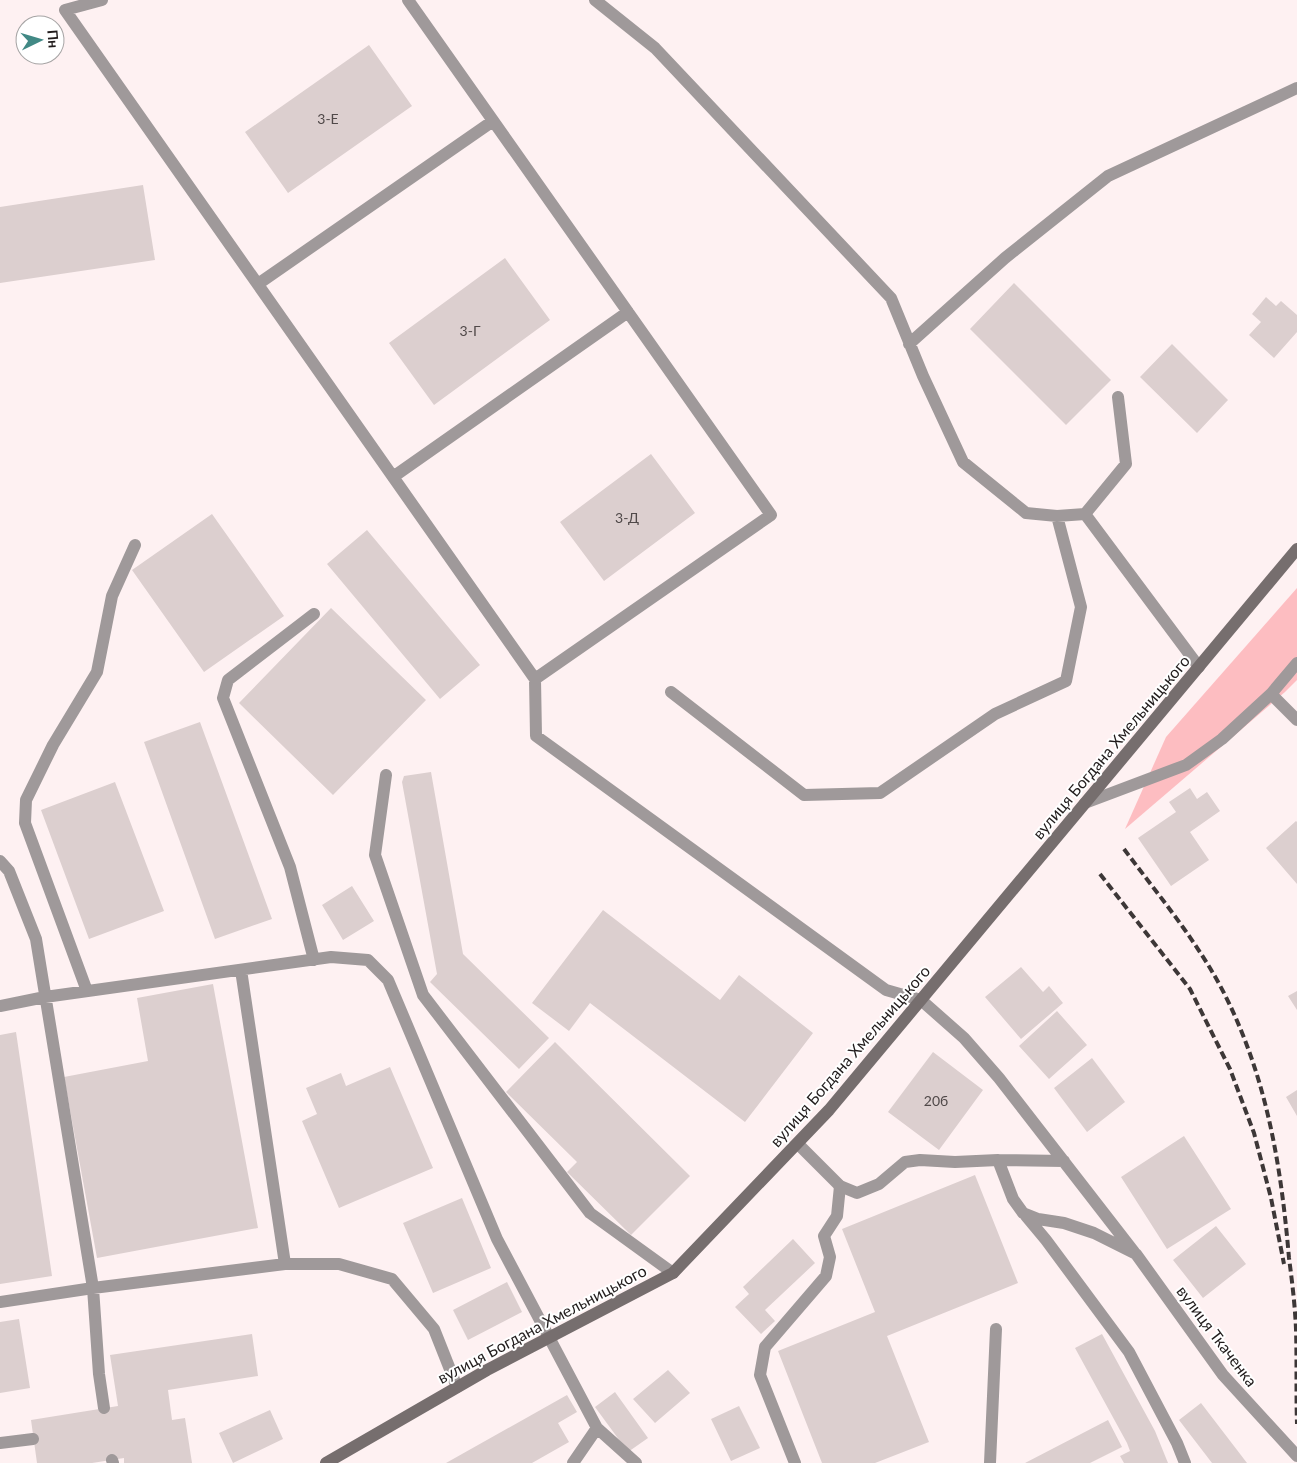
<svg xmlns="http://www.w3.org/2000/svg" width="1297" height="1463" viewBox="0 0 1297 1463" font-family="Lato,sans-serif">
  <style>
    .green { fill: #fdbdc1 }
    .building { fill: #dccfcf }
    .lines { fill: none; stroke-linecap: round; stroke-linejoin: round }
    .service { stroke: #9f999a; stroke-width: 12 }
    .minor { stroke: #9f999a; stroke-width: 12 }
    .secondary { stroke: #766e6e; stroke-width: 12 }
    .rail { stroke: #3d3737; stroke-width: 4; stroke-dasharray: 8 4; stroke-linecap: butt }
    .labels { text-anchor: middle; stroke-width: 4; stroke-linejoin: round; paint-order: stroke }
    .number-label { font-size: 14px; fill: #504949 }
    .street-label { font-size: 16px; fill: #211c1c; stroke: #fff }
  </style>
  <rect width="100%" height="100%" fill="#fef1f2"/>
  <!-- green -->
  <path class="green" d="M1297 588V680L1285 692 1125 829 1166 737Z"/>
  <!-- building -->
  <path class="building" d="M369 45 412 106 288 193 245 132Z
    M143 185 155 260 0 283V207Z
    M505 258 550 320 434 405 389 343Z
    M1014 283 1111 380 1066 425 970 329Z
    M1266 297 1276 306 1281 301 1297 315V332L1274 358 1249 335 1261 322 1252 314Z
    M1172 344 1228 400 1197 433 1140 377Z
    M651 454 695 513 604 581 560 522Z
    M212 514 284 616 204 672 132 570Z
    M367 530 480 665 440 699 327 564Z
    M331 608 426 700 333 795 239 703Z
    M200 722 272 919 215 939 144 742Z
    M431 772 463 954 549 1038 519 1069 430 982 437 974 402 782 404 776Z
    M115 782 164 911 89 939 41 810Z
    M1190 788 1197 799 1207 792 1220 811 1190 832 1209 860 1171 886 1138 838 1176 812 1169 802Z
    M1296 821 1297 822V884L1266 848Z
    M352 886 374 921 343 940 322 905Z
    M603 910 720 1000 739 975 813 1033 745 1122 590 1003 569 1031 532 1003Z
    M1021 967 1043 992 1049 986 1063 1003 1021 1039 985 997Z
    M213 984 258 1228 97 1258 64 1077 148 1061 137 998Z
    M1297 991V1010L1288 996Z
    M1057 1011 1087 1045 1049 1079 1019 1046Z
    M16 1032 52 1276 0 1284V1035Z
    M555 1042 690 1176 631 1235 567 1172 577 1162 506 1092Z
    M933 1052 983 1090 939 1150 888 1112Z
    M1092 1058 1125 1102 1087 1132 1054 1088Z
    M390 1067 433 1168 339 1208 302 1121 317 1114 306 1088 341 1073 346 1086Z
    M1297 1090V1116L1286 1097Z
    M1184 1136 1231 1209 1167 1249 1121 1177Z
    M975 1175 1018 1283 887 1336 929 1442 875 1463H822L778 1351 875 1312 842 1229Z
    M462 1198 491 1268 433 1293 403 1223Z
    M1216 1226 1246 1264 1203 1298 1173 1260Z
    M793 1239 815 1263 765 1310 775 1321 761 1334 735 1307 749 1294 743 1287Z
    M507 1282 522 1312 468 1340 453 1310Z
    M19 1319 30 1388 0 1393V1322Z
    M252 1334 258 1376 168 1390 172 1420 185 1418 192 1463H124V1458L92 1463H37L31 1420 118 1406 110 1355Z
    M1102 1334 1155 1431 1168 1463H1124L1120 1456 1130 1451 1127 1443 1075 1348Z
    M668 1370 690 1393 655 1423 633 1399Z
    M615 1392 648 1438 628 1452 595 1407Z
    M567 1395 577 1412 558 1423 569 1442 532 1463H446Z
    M1201 1403 1247 1463H1212L1179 1420Z
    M739 1406 760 1448 731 1461 711 1419Z
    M270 1410 283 1439 233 1463 219 1433Z
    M1108 1420 1122 1447 1090 1463H1025Z"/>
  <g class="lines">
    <!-- service -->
    <path class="service" d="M102 0 65 10 535 679 536 736 886 990 921 1000
      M408 0 771 515 535 679
      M595 0 655 48 891 298 923 376 963 462 1026 513 1057 516 1085 514 1199 667
      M258 284 493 121
      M909 344 1005 258 1108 176 1297 88
      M393 477 628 312
      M1085 514 1126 464 1118 397
      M671 692 804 795 880 793 995 714 1066 681 1081 607 1057 516
      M386 775 375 855 423 995 590 1213 673 1273
      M0 861 9 871 36 939 93 1288 99 1374 104 1408
      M314 960 290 867 223 698 228 680 314 614
      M241 970 285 1264
      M87 991 25 823 26 800 53 745 97 672 112 596 135 545
      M0 1006 45 997 331 957 368 960 388 980 497 1239 597 1428 636 1463
      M0 1302 93 1288 285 1264H339L392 1279 434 1329 457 1387
      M0 1443 33 1439
      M112 1460 113 1463
      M573 1463 597 1428
      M795 1463 760 1375 765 1347 826 1276 830 1257 824 1236 837 1216 840 1186
      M990 1463 996 1329"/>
    <!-- minor -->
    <path class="minor" d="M1271 694 1297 720
      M1085 803 1186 765 1222 739 1271 694 1297 663
      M921 1000 964 1038 999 1078 1134 1252
      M798 1144 840 1186 857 1193 879 1184 905 1162 920 1160 955 1162 998 1160 1013 1199 1023 1213 1038 1219 1064 1223 1094 1233 1136 1254 1223 1375 1297 1456
      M998 1160 1064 1161
      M1026 1216 1046 1240 1129 1352 1177 1443 1185 1463"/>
    <!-- secondary -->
    <path class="secondary" d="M326 1463 487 1370 673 1273 829 1110 1297 549"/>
    <!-- rail -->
    <path class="rail" d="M1124 849C1159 896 1198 942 1225 995 1267 1079 1281 1165 1289 1258 1292 1281 1295 1305 1296 1329 1297 1361 1296 1392 1297 1424
      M1100 874 1190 989 1230 1069 1254 1133 1271 1198 1284 1264"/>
  </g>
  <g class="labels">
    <!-- number labels -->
    <g class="number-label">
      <text x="328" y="124">3-Е</text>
      <text x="470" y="336">3-Г</text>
      <text x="627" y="523">3-Д</text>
      <text x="936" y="1106">20б</text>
    </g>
    <!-- street labels -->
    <g class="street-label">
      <text transform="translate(1111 747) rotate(-50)" y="6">вулиця Богдана Хмельницького</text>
      <text transform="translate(850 1056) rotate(-49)" y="6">вулиця Богдана Хмельницького</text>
      <text transform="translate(542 1324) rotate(-28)" y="6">вулиця Богдана Хмельницького</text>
      <text transform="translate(1217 1336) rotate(53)" y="6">вулиця Ткаченка</text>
    </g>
  </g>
  <!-- north arrow -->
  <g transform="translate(40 40) rotate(85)"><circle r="24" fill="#ffffff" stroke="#a6a4a4"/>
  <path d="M0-4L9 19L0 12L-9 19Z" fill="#418985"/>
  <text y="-8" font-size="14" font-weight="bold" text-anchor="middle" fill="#211c1c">Пн</text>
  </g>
</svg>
